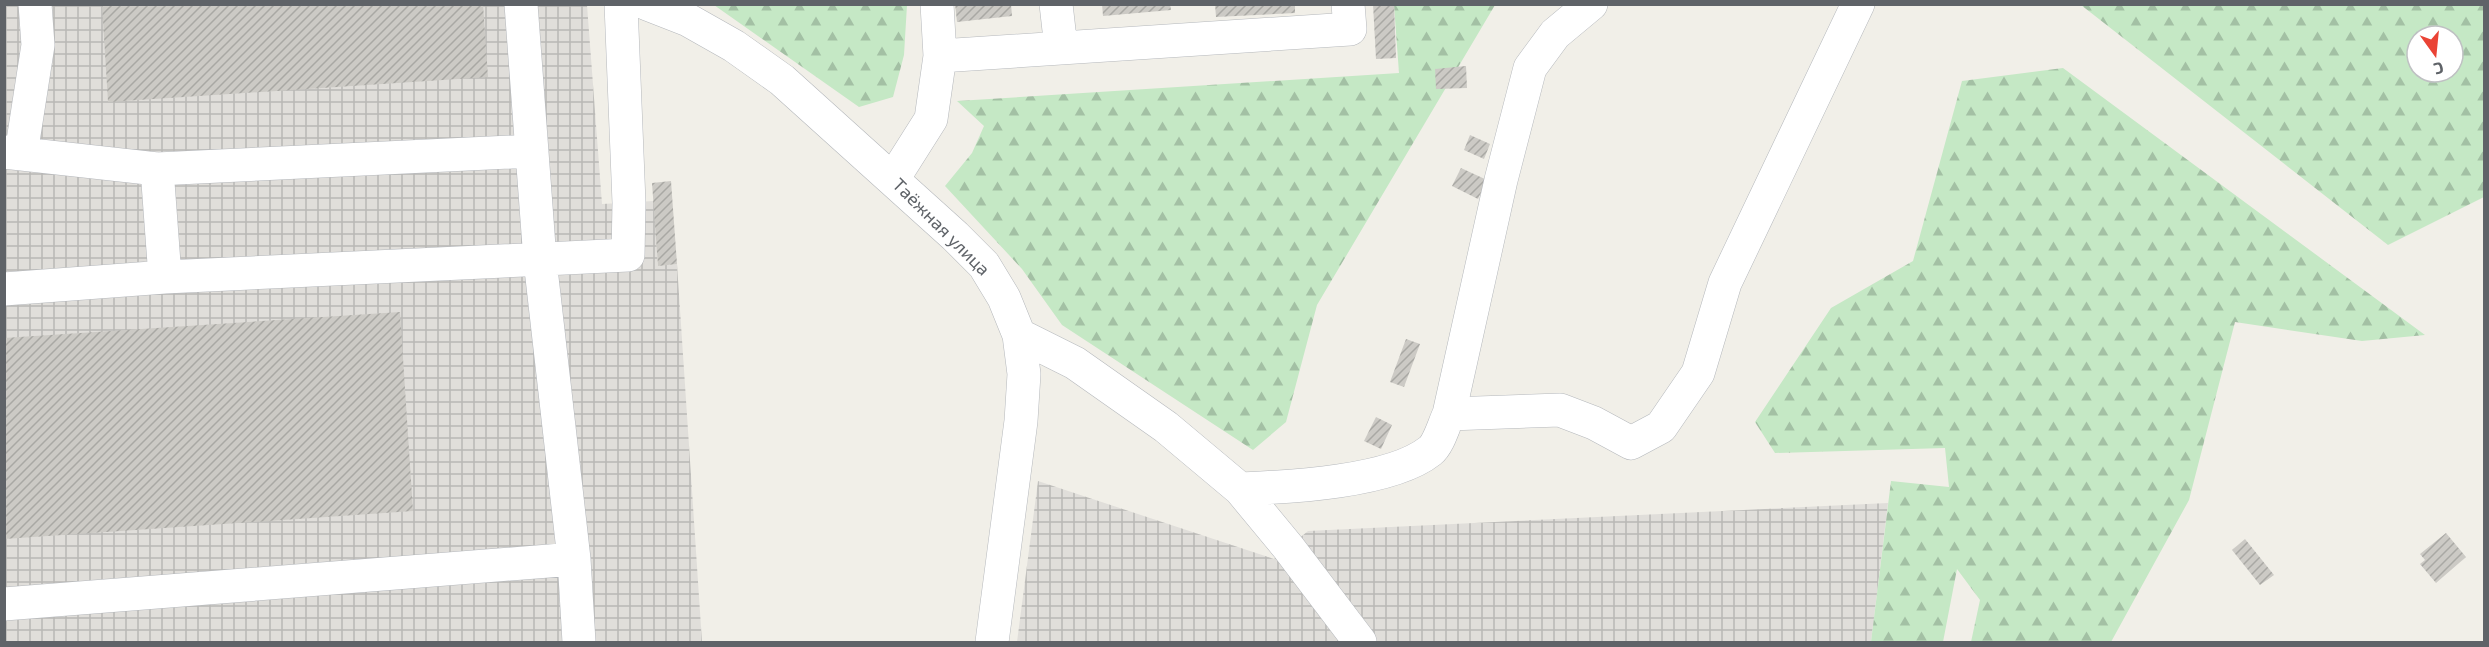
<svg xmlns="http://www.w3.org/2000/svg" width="2489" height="647" viewBox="0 0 2489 647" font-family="'Exo 2',sans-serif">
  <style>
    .industrial { fill: url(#industrial-grid) }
    .forest { fill: url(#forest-firs); fill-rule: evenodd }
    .building { fill: url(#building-hatch) }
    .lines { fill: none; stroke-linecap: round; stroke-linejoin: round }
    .minor-casing { stroke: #b5b8bc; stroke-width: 34 }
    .minor { stroke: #fff; stroke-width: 33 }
    .labels { text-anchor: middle; stroke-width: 5; stroke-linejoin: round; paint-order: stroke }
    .street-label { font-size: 18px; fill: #5f6368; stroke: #fff }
  </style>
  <defs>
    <pattern id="industrial-grid" width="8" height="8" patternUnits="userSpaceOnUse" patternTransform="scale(1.5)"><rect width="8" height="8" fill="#e0deda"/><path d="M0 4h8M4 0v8" fill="none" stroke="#b9b8b5"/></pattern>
    <pattern id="forest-firs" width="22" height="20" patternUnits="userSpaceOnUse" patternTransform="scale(1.5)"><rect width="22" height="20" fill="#c5e8c5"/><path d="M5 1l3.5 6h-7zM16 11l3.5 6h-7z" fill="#a3c0a4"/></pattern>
    <pattern id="building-hatch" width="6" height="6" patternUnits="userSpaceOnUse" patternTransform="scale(1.5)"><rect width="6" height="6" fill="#cccac5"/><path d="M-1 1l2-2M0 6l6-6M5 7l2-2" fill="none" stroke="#a9a8a4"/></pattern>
  </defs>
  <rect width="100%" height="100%" fill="#f1efe8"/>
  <!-- industrial -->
  <path class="industrial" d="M4 5H587L602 204 654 201 658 265 677 264 702 642H5Z
    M1038 481 1274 559 1308 531 1888 503 1871 642H1017Z"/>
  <!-- forest -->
  <path class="forest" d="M714 5H907L904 55 893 97 859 107Z
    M1394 5H1495L1317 305 1286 422 1253 450 1062 325 1022 269 945 186 972 153 984 126 957 101 1399 73Z
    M2081 5H2484V197L2388 245ZM2417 36H2453V72H2417Z
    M2063 68 2425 335 2362 341 2235 322 2189 500 2111 642H1971L1980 600 1957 569 1943 642H1871L1891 481 1949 487 1945 448 1775 453 1755 422 1831 308 1913 261 1962 81Z"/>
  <!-- building -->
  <path class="building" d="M102 4H483L488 77 108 102Z
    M955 4H1011L1012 16 957 22Z
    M1102 4H1170L1171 10 1103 16Z
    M1215 4H1295V13L1216 17Z
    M1373 4H1394L1396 58 1376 59Z
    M1466 66 1467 88 1436 89 1435 69Z
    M1470 135 1490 144 1484 159 1464 150Z
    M1461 168 1487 180 1478 199 1452 186Z
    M671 181 677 264 658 266 652 183Z
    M400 312 413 511 4 539V338Z
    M1406 339 1420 344 1404 387 1390 382Z
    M1376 417 1392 425 1381 449 1364 441Z
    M2446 533 2466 557 2436 583 2420 564 2425 560 2420 554Z
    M2245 539 2274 575 2260 585 2232 550Z"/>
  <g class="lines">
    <!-- minor casing -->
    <g class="minor-casing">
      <path id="minor" d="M521 4 540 260 574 559 579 642
        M647 4 688 20 734 46 782 80 955 236 984 265 1004 298 1019 335 1024 374 1021 421 992 642
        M937 4 940 56
        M1056 4 1061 48
        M4 152 157 169 532 151
        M21 154 38 45 35 4
        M157 169 165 277
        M893 179 931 119 940 56 1350 29 1348 4
        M4 289 165 277 628 255 629 203 621 4
        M1019 335 1075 363 1166 427 1240 489 1288 547 1360 642
        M1449 414 1560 410 1594 423 1631 443 1661 427 1698 373 1725 283 1858 4
        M1240 489C1290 487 1391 482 1430 451 1439 444 1444 424 1449 414L1501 180 1530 68 1555 34 1591 4
        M4 604 574 559"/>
    </g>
    <!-- minor -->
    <use href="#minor" class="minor"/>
  </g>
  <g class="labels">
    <!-- street labels -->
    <g class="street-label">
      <text transform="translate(941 227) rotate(45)" y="6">Таёжная улица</text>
    </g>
  </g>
  <!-- border -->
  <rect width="2489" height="647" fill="none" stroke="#5f6368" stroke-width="12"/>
  <!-- north arrow -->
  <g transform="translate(2435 54) rotate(165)"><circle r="28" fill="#ffffff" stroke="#bfc1c3" stroke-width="1.5"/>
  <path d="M0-4.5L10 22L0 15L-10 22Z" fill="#ea4335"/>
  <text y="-9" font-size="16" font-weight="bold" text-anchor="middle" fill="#5f6368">С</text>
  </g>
</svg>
